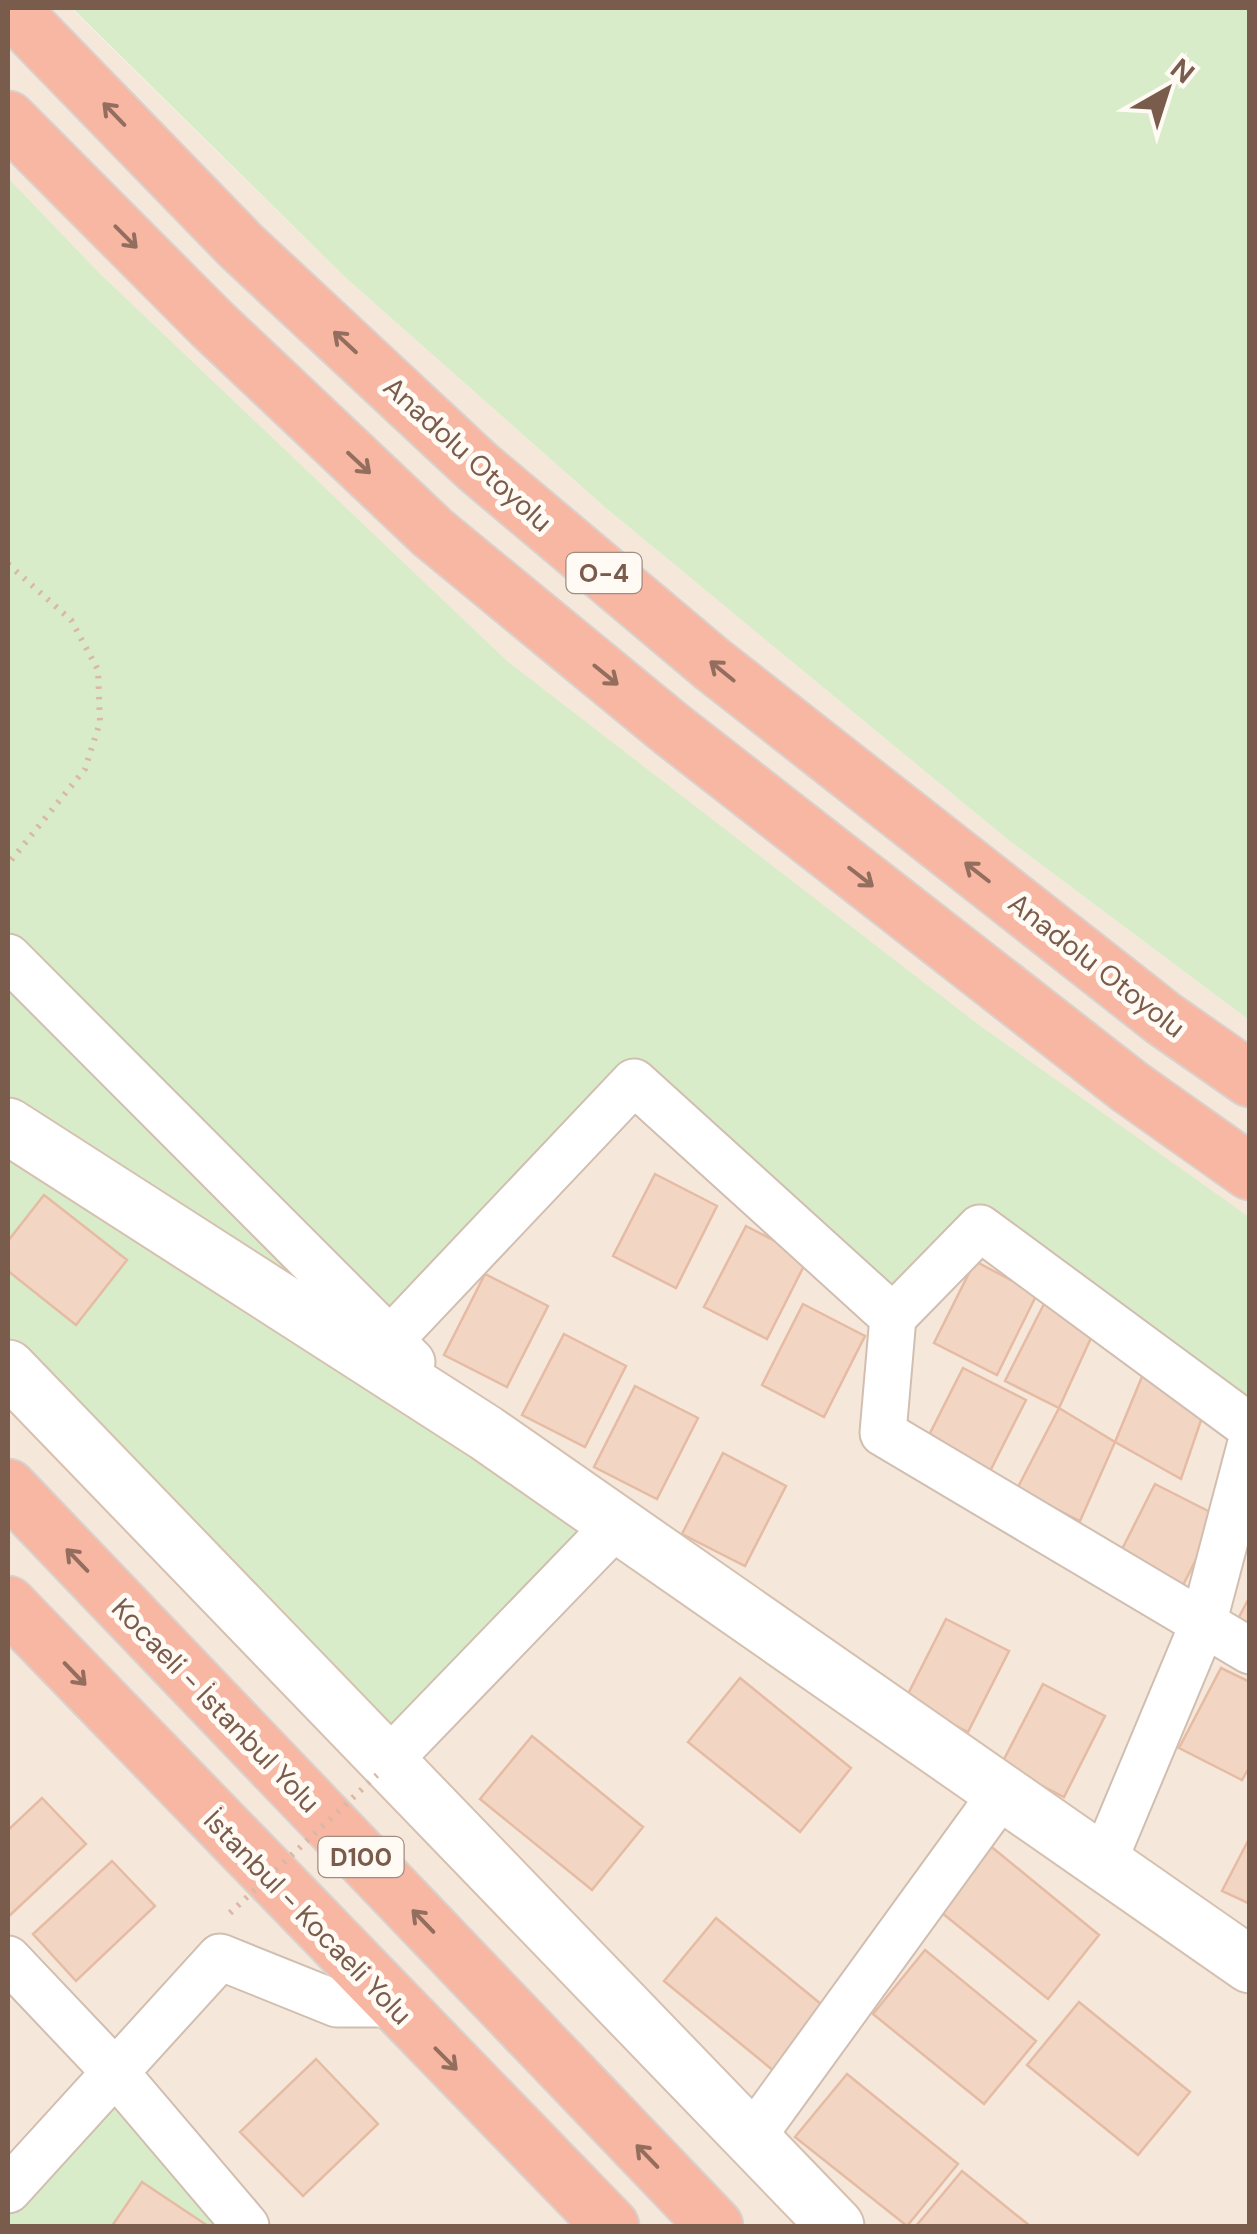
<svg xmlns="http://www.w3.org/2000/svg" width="1257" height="2234" viewBox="0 0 1257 2234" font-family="'DM Sans',sans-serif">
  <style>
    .residential { fill: #f5e8da }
    .green { fill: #d8ecc9 }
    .building { fill: #f3d5c3; stroke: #e6bba3; stroke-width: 2.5 }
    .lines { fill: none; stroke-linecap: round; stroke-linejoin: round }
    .street-casing { stroke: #d1beb0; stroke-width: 49 }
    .secondary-casing { stroke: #d6c0b0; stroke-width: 59 }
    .highway-casing { stroke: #dad1cd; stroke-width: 59 }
    .path { stroke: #d9b8a5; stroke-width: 6; stroke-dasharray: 2.5 8; stroke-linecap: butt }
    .street { stroke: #fff; stroke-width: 45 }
    .secondary { stroke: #fff; stroke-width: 55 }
    .highway { stroke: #f7b7a3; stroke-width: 55 }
    .path-bridge { stroke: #d9b8a5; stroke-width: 6; stroke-dasharray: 2.5 8; stroke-linecap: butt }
    .oneway { stroke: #936e5e }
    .labels { text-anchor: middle; stroke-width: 10; stroke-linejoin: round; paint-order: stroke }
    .shield { fill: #fffaf3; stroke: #a28b7f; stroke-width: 2.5 }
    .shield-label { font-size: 25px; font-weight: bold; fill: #7a5c4d }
    .street-label { font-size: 28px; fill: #7a5c4d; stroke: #fffaf3 }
  </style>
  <rect width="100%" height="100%" fill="#fdf6ec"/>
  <!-- residential -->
  <path class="residential" d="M8 8H71L346 278 607 509 1007 839 1249 1020 1250 2226H8Z"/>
  <!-- green -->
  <path class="green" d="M72 8H1249V1020L1007 839 607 509 346 278Z
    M8 178 98 272 507 661 979 1025 1249 1217V1427L980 1228 893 1317 634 1082 390 1341 615 1526 389 1760 8 1368Z
    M115 2072 246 2226H8V2190Z"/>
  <!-- building -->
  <path class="building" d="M655 1174 717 1206 676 1288 613 1256Z
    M44 1195 127 1260 76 1325 8 1271V1241Z
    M746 1226 808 1258 767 1339 704 1307Z
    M975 1261 1037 1294 997 1375 934 1343Z
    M485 1274 548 1306 507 1387 444 1355Z
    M1046 1300 1096 1327 1059 1408 1005 1381Z
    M803 1304 865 1336 824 1417 762 1385Z
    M564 1334 626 1366 585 1447 522 1415Z
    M1151 1355 1209 1397 1181 1479 1115 1442Z
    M963 1368 1026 1400 985 1481 922 1449Z
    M635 1386 698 1418 657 1499 594 1467Z
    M1059 1408 1115 1442 1080 1521 1017 1489Z
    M723 1453 786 1486 745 1566 682 1534Z
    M1155 1484 1218 1516 1177 1597 1114 1565Z
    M1250 1596V1625L1238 1619Z
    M946 1619 1009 1651 968 1732 905 1700Z
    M1221 1668 1250 1682V1766L1242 1780 1179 1748Z
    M740 1678 851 1768 800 1832 688 1742Z
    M1043 1684 1105 1716 1064 1797 1001 1765Z
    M532 1736 643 1827 592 1890 480 1799Z
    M42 1798 86 1844 8 1917V1830Z
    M1250 1837V1904L1222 1891Z
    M988 1844 1099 1935 1048 1999 936 1908Z
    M112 1861 155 1906 76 1981 33 1934Z
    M716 1918 827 2009 775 2072 664 1981Z
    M925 1950 1036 2041 984 2104 873 2014Z
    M1079 2002 1190 2092 1138 2155 1027 2065Z
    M316 2059 378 2124 303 2196 240 2132Z
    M847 2074 958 2164 907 2226 795 2137Z
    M962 2171 1030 2226H916Z
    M142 2182 208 2226H112Z"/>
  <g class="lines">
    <!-- street casing -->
    <g class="street-casing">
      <path id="street" d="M8 957 412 1362
        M893 1317 980 1228 1250 1427
        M389 1341 634 1082 893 1317 883 1433 1250 1651
        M389 1760 615 1526
        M1103 1863 1203 1624 1250 1446
        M8 1959 115 2072 246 2226
        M753 2136 1002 1793
        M8 2190 220 1957 337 2004H392"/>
    </g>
    <!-- secondary casing -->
    <g class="secondary-casing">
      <path id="secondary" d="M8 1126 486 1433 1250 1965
        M8 1368 836 2226"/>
    </g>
    <!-- highway casing -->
    <g class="highway-casing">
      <path id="highway" d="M10 8 241 246 478 467 712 664 1164 1019 1250 1079
        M8 119 211 323 433 533 670 728 1130 1087 1250 1172
        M8 1487 715 2226
        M8 1604 611 2226"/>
    </g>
    <!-- path -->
    <path class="path" d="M8 564 71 620 98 670 100 722 85 769 8 864"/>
    <!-- street -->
    <use href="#street" class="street"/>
    <!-- secondary -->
    <use href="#secondary" class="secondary"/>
    <!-- highway -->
    <use href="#highway" class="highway"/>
    <!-- path-bridge -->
    <path class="path-bridge" d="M230 1913 377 1775"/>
  </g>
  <!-- one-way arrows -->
  <defs><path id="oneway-shaft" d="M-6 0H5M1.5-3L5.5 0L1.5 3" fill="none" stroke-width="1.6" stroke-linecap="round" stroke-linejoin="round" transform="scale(2.5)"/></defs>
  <g class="oneway">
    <use href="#oneway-shaft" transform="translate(114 114) rotate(-134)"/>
    <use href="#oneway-shaft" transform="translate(126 237) rotate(45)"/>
    <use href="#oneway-shaft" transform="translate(345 342) rotate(-137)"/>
    <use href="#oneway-shaft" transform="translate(359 463) rotate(43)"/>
    <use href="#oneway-shaft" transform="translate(722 671) rotate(-141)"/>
    <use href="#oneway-shaft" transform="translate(606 675) rotate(39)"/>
    <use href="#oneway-shaft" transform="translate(977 872) rotate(-142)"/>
    <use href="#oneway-shaft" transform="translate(861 877) rotate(38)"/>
    <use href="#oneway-shaft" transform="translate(77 1560) rotate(-134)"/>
    <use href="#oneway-shaft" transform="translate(75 1674) rotate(46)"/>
    <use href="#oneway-shaft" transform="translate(423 1921) rotate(-134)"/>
    <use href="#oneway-shaft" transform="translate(446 2059) rotate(45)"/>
    <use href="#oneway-shaft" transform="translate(647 2156) rotate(-134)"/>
  </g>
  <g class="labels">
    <!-- shield labels -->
    <g class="shield">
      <rect x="566.5" y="553" width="75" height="40" rx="8"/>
      <rect x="318.5" y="1837" width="85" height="40" rx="8"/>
    </g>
    <g class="shield-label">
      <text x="604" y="582">O-4</text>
      <text x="361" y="1866">D100</text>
    </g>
    <!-- street labels -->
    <g class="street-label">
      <text transform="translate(468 454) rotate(42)" y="10">Anadolu Otoyolu</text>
      <text transform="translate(1097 965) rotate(38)" y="10">Anadolu Otoyolu</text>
      <text transform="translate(216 1705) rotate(46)" y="10">Kocaeli - İstanbul Yolu</text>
      <text transform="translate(308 1917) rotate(46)" y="10">İstanbul - Kocaeli Yolu</text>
    </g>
  </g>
  <!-- border -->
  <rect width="1257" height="2234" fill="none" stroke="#7a5c4d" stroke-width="20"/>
  <!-- north arrow -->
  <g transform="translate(1167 90) rotate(39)" stroke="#fffaf3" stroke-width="8" paint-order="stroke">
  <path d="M0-8L18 38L0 25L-18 38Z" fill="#7a5c4d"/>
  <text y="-15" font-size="28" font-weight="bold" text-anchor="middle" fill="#7a5c4d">N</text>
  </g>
</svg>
